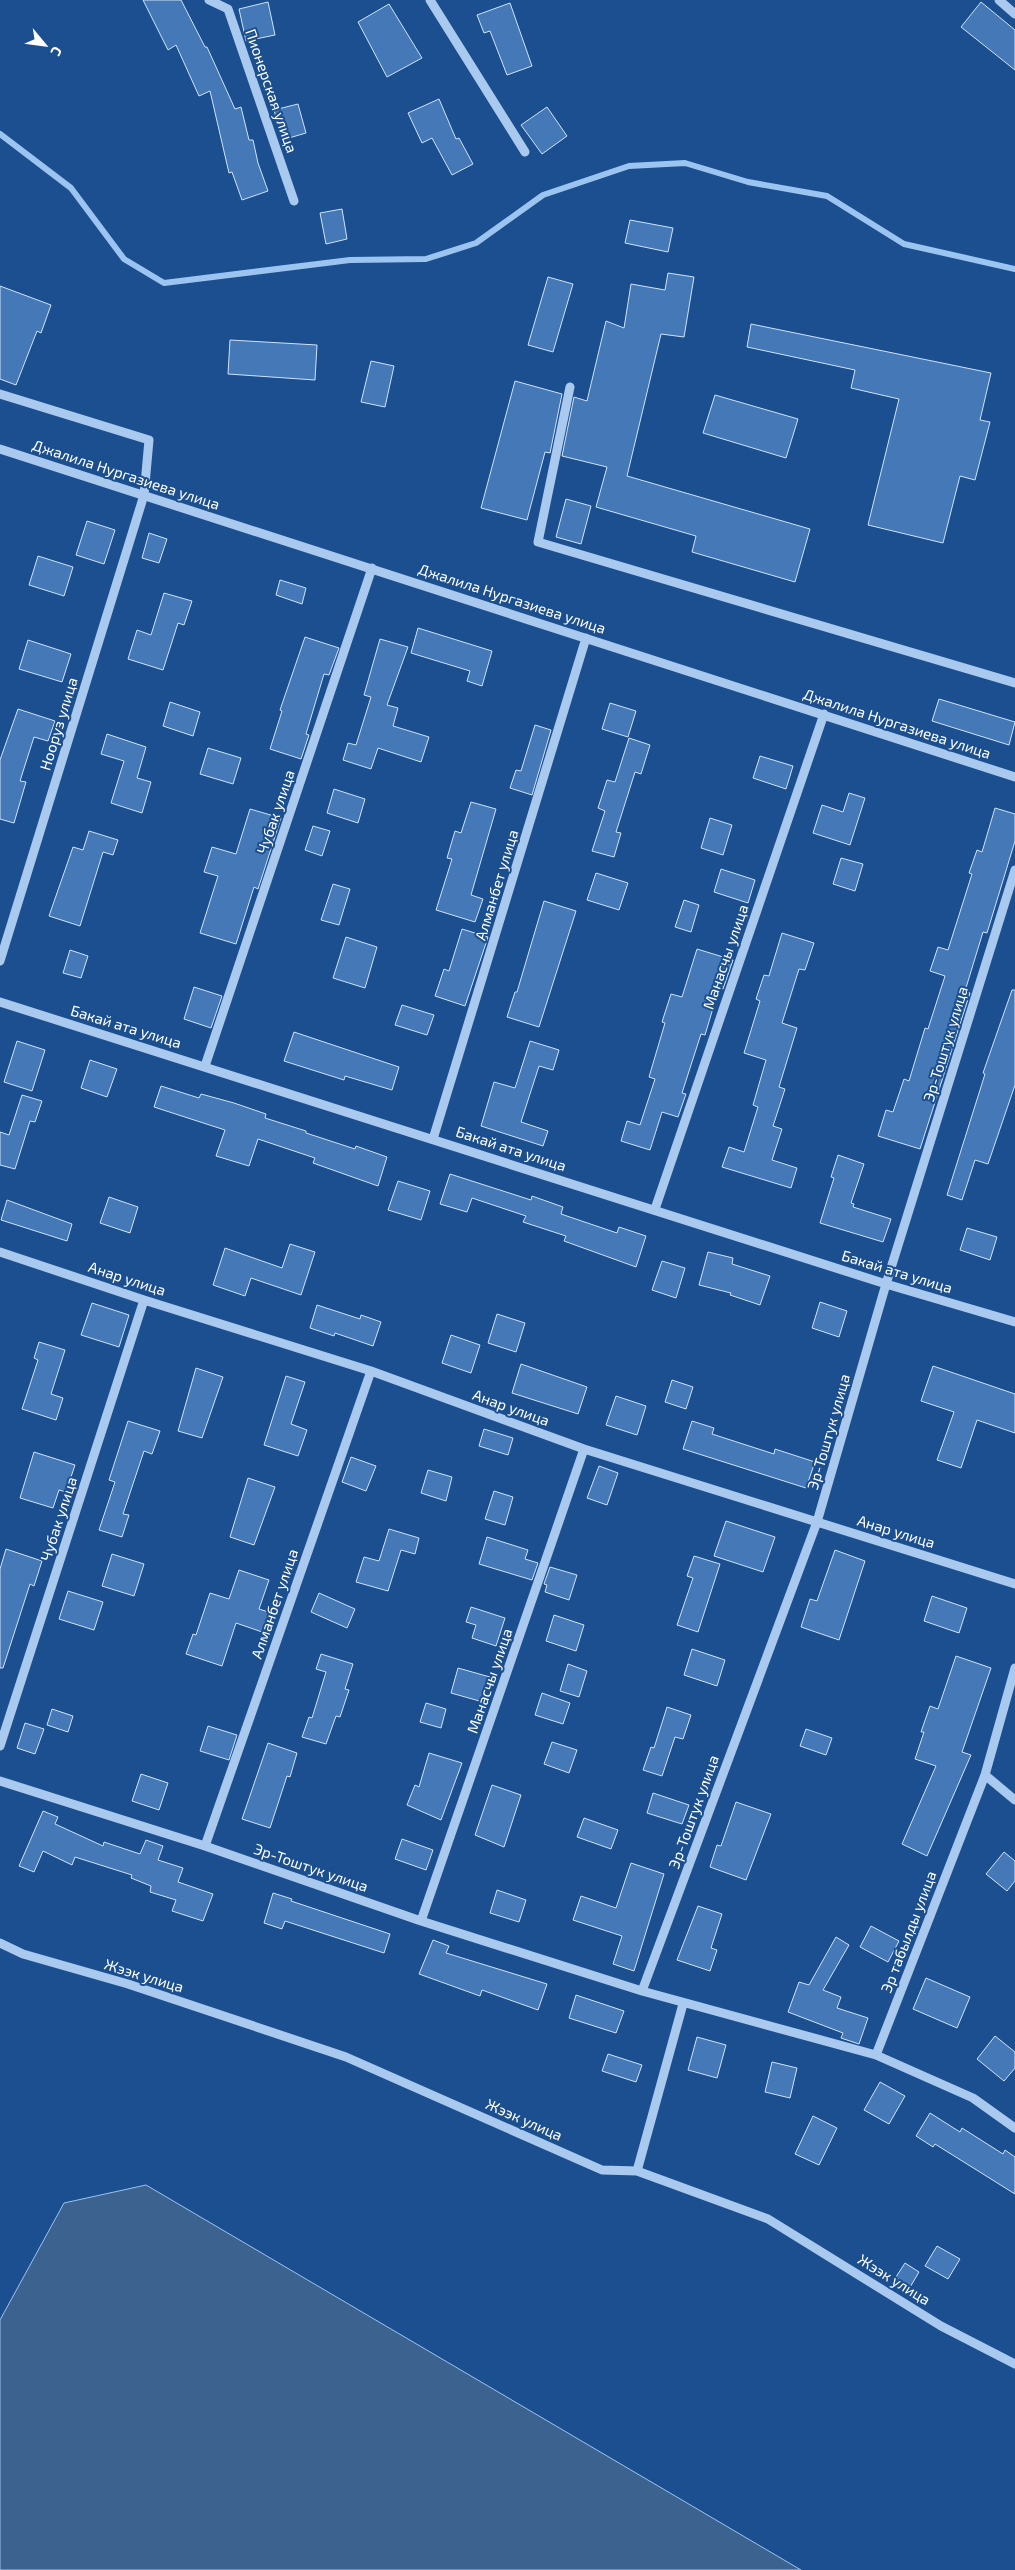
<svg xmlns="http://www.w3.org/2000/svg" width="1015" height="2570" viewBox="0 0 1015 2570" font-family="'Exo 2',sans-serif">
  <style>
    .water { fill: #3c6290; stroke: #9cc4f0 }
    .lines { fill: none; stroke-linecap: round; stroke-linejoin: round }
    .stream { stroke: #9cc4f0; stroke-width: 6 }
    .building { fill: #4478b7; stroke: #cfe3fa }
    .minor { stroke: #a9c9ee; stroke-width: 9 }
    .labels { text-anchor: middle; stroke-width: 4; stroke-linejoin: round; paint-order: stroke }
    .street-label { font-size: 15px; fill: #fff; stroke: #1b4f8f }
  </style>
  <rect width="100%" height="100%" fill="#1b4f8f"/>
  <!-- water -->
  <path class="water" d="M146 2185 801 2570H0V2320L64 2203Z"/>
  <g class="lines">
    <!-- stream -->
    <path class="stream" d="M0 134 71 188 124 259 164 283 350 260 426 259 476 243 543 195 629 166 685 163 748 182 827 196 904 244 1015 269"/>
  </g>
  <!-- building -->
  <path class="building" d="M143 0H181L205 47H207L235 109 241 107 249 140H253L258 163 268 191 242 200 232 172 229 173 210 91 199 96 176 45 168 50Z
    M268 2 275 35 246 41 239 9Z
    M981 2 1015 30V70L961 27Z
    M510 3 532 66 507 75 490 31 484 33 477 15Z
    M389 4 422 58 387 77 358 22Z
    M439 99 456 139 459 138 473 164 452 175 432 138 422 143 408 113Z
    M298 104 306 133 282 140 274 110Z
    M547 107 567 136 542 154 521 125Z
    M342 209 347 239 326 244 320 213Z
    M630 220 673 228 668 252 625 243Z
    M668 273 694 277 684 337 661 334 627 476 810 529 795 582 692 552 696 536 596 507 607 467 562 456 574 397 587 401 606 321 624 328 631 284 665 290Z
    M548 277 573 284 553 352 528 345Z
    M0 286 51 305 41 333 37 331 16 385 0 379Z
    M751 324 991 373 980 420 990 422 975 480 960 476 943 543 868 525 899 399 851 388 855 370 747 347Z
    M230 340 317 345 315 380 228 374Z
    M371 361 394 366 385 407 361 402Z
    M515 381 562 394 550 453 545 452 527 520 481 508Z
    M715 395 798 419 786 458 703 433Z
    M566 499 591 506 581 544 556 537Z
    M87 521 115 530 104 564 76 555Z
    M149 533 167 539 159 563 142 558Z
    M38 556 73 567 64 596 29 585Z
    M280 580 306 588 302 604 276 595Z
    M164 593 192 601 184 625 178 623 163 670 128 659 137 630 151 635Z
    M418 628 492 651 482 686 467 681 470 671 411 653Z
    M305 637 339 648 329 675 324 674 306 734 309 735 301 759 270 749 282 711 280 710Z
    M380 639 408 647 387 705 398 708 393 726 429 737 421 762 378 748 371 769 343 760 348 743 356 745 371 697 364 695Z
    M28 640 71 654 62 682 19 669Z
    M939 699 1015 722 1009 745 932 721Z
    M170 702 200 712 193 736 163 726Z
    M610 703 636 711 628 737 602 729Z
    M18 709 55 721 48 741 34 737 20 781 26 782 14 823 0 819V760Z
    M535 725 551 730 532 795 510 788 516 770 521 771Z
    M107 734 146 747 137 778 151 782 142 813 111 803 124 761 101 754Z
    M629 738 650 745 641 774 635 772 616 832 621 833 614 857 592 851 605 811 598 808 607 780 615 782Z
    M208 748 241 758 233 784 200 774Z
    M760 756 793 766 786 789 753 778Z
    M334 789 365 799 358 823 327 813Z
    M849 793 865 798 850 845 813 833 822 805 843 812Z
    M471 802 496 809 471 895 483 899 475 922 436 910 452 859 447 858 455 831 461 833Z
    M995 808 1015 814V841L987 933 983 932 965 991 970 993 920 1149 878 1136 886 1110 893 1112 904 1079 909 1081 925 1028 928 1029 945 976 930 971 938 947 948 950 972 874 969 873 977 850 982 852Z
    M250 809 281 818 258 889 254 887 236 944 200 933 218 876 204 872 212 847 236 854Z
    M710 818 732 825 723 855 701 848Z
    M313 826 330 831 322 856 305 850Z
    M89 831 118 840 113 855 103 852 80 926 49 916 73 847 83 850Z
    M841 858 863 864 855 891 833 884Z
    M721 869 755 880 748 903 714 892Z
    M596 873 628 883 619 910 587 900Z
    M333 884 350 889 339 925 321 920Z
    M684 900 699 905 691 932 675 927Z
    M544 901 576 911 539 1027 507 1017 515 992H517Z
    M462 929 488 937 465 1006 435 996 444 969 449 971Z
    M782 933 814 943 805 970 799 969 782 1023 797 1028 779 1087 785 1089 773 1126 782 1129 772 1160 797 1168 791 1188 722 1167 729 1147 744 1152 758 1107 753 1105 766 1060 744 1053 760 1001 756 999 764 975 769 976Z
    M346 937 377 947 365 988 333 978Z
    M697 949 733 960 723 989 719 988 705 1035 701 1034 682 1093 686 1094 678 1117 662 1112 650 1150 621 1141 627 1121 640 1125 655 1079 649 1077 665 1023 662 1022 671 994 682 997Z
    M70 950 88 956 81 978 63 973Z
    M194 987 222 996 211 1028 184 1019Z
    M1012 990H1015V1085L988 1164 975 1160 962 1200 947 1195 985 1074 983 1073Z
    M402 1005 434 1015 427 1035 395 1025Z
    M294 1032 399 1067 392 1090 345 1076 344 1080 284 1061Z
    M17 1041 45 1050 32 1091 4 1082Z
    M530 1041 559 1050 553 1070 539 1066 521 1122 548 1131 543 1146 481 1126 494 1082 515 1088Z
    M90 1060 117 1069 107 1097 81 1088Z
    M161 1086 199 1098 201 1094 234 1103 266 1114 265 1118 306 1131V1133L355 1149 356 1146 387 1157 378 1186 313 1163 315 1158 258 1139 249 1166 216 1156 225 1130 154 1107Z
    M22 1095 42 1101 35 1122 30 1121 15 1169 0 1165V1132L9 1135Z
    M838 1155 864 1164 851 1203 854 1204 853 1207 891 1219 883 1242 820 1223 834 1178 831 1177Z
    M450 1174 531 1200 532 1196 563 1207 561 1214 617 1233 619 1227 646 1236 636 1267 564 1241 566 1236 523 1222 526 1216 472 1198 467 1212 440 1204Z
    M398 1181 430 1191 421 1220 388 1210Z
    M109 1197 138 1207 130 1233 100 1223Z
    M7 1200 72 1224 67 1241 1 1220Z
    M967 1228 997 1237 990 1260 960 1250Z
    M290 1244 315 1252 301 1295 251 1278 245 1296 213 1285 225 1248 282 1268Z
    M708 1252 733 1258 732 1264 770 1276 760 1305 730 1295 731 1293 699 1285Z
    M662 1261 685 1268 676 1298 652 1290Z
    M820 1302 847 1311 839 1337 812 1328Z
    M92 1303 129 1315 119 1347 81 1335Z
    M317 1305 360 1319 361 1315 381 1322 373 1346 335 1333 334 1336 310 1328Z
    M497 1314 525 1323 516 1352 488 1343Z
    M451 1335 480 1345 471 1373 442 1363Z
    M39 1342 65 1350 51 1394 63 1398 56 1420 22 1409 38 1360 34 1358Z
    M521 1364 587 1387 578 1414 512 1393Z
    M933 1366 1015 1394V1433L977 1420 961 1468 937 1460 954 1412 921 1401Z
    M196 1368 223 1377 202 1438 178 1431Z
    M286 1376 305 1382 291 1424 307 1430 298 1456 264 1445Z
    M672 1380 693 1387 686 1409 665 1402Z
    M616 1396 646 1406 637 1435 606 1425Z
    M128 1421 160 1431 152 1454 144 1451 123 1514 129 1515 122 1537 99 1530 115 1482 109 1480Z
    M692 1421 714 1428 712 1434 774 1454 775 1449 815 1462 806 1488 683 1449Z
    M484 1429 513 1438 508 1455 479 1446Z
    M34 1452 75 1465 66 1492 59 1490 53 1508 20 1498Z
    M351 1457 376 1466 366 1491 342 1482Z
    M599 1466 618 1473 607 1505 587 1498Z
    M428 1470 452 1477 446 1501 421 1493Z
    M248 1478 275 1487 254 1545 230 1537Z
    M494 1491 513 1497 505 1525 485 1519Z
    M726 1521 775 1537 763 1572 714 1556Z
    M389 1529 419 1538 415 1554 401 1550 388 1591 356 1582 364 1557 379 1561Z
    M487 1537 528 1550 525 1559 538 1563 532 1580 479 1564Z
    M6 1549 42 1561 34 1586 30 1584 3 1668H0V1569Z
    M835 1550 865 1561 839 1640 801 1627 810 1599 817 1601Z
    M112 1554 144 1564 134 1596 102 1586Z
    M694 1556 720 1564 698 1632 677 1625 693 1578 687 1576Z
    M550 1567 577 1575 569 1600 545 1592 547 1585 544 1584Z
    M239 1570 269 1580 259 1609 275 1614 268 1634 236 1623 222 1666 186 1654 193 1634 196 1635 210 1593 229 1599Z
    M68 1591 103 1602 94 1630 59 1619Z
    M319 1593 355 1609 347 1628 311 1612Z
    M932 1596 967 1608 959 1633 924 1621Z
    M471 1607 505 1618 496 1646 472 1638 476 1625 466 1622Z
    M554 1615 584 1625 576 1651 546 1641Z
    M692 1649 725 1660 717 1686 684 1675Z
    M321 1654 353 1664 345 1689 349 1690 340 1717 336 1716 326 1744 302 1737 309 1717 312 1718 326 1672 316 1669Z
    M956 1656 991 1668 962 1752 971 1755 927 1856 902 1844 936 1766 915 1759 924 1732H921L930 1706 938 1709Z
    M568 1664 587 1671 579 1697 560 1691Z
    M458 1668 490 1677 483 1702 451 1693Z
    M542 1693 570 1703 563 1724 535 1715Z
    M426 1703 446 1709 441 1728 420 1722Z
    M667 1707 691 1715 683 1739 675 1737 662 1776 643 1770 651 1747 654 1748Z
    M52 1709 73 1716 68 1732 47 1725Z
    M25 1723 44 1729 35 1754 17 1748Z
    M208 1726 237 1735 229 1760 200 1751Z
    M806 1729 832 1738 826 1755 800 1746Z
    M552 1742 577 1750 569 1773 544 1764Z
    M268 1743 297 1753 290 1777 287 1776 270 1828 242 1819Z
    M429 1753 462 1763 441 1820 407 1805 415 1785 419 1787Z
    M141 1774 168 1783 159 1810 132 1801Z
    M492 1785 521 1795 504 1847 475 1835Z
    M653 1793 689 1805 682 1824 647 1813Z
    M736 1802 771 1814 746 1880 710 1867 717 1845 721 1846Z
    M43 1811 58 1817 55 1824 103 1846 104 1842 140 1854 146 1840 163 1846 158 1860 183 1868 178 1882 213 1894 203 1921 172 1911 176 1900 150 1892 151 1886 131 1878 132 1875 75 1857 72 1865 43 1851 34 1872 19 1866Z
    M584 1818 618 1830 611 1849 577 1837Z
    M402 1839 433 1850 426 1870 395 1859Z
    M1004 1852 1015 1861V1881L1007 1891 986 1874Z
    M631 1863 664 1874 634 1971 613 1964 622 1936 573 1920 581 1896 616 1908Z
    M497 1890 526 1900 519 1922 490 1913Z
    M273 1893 292 1899 291 1901 390 1934 384 1953 285 1921 282 1929 264 1923Z
    M698 1906 722 1914 711 1948 717 1950 710 1971 677 1960Z
    M871 1926 899 1941 888 1962 860 1947Z
    M836 1937 849 1945 823 1990 841 1997 837 2008 868 2018 859 2044 841 2038 843 2033 788 2012 799 1982 809 1985Z
    M433 1940 449 1946 446 1953 547 1984 538 2010 482 1990 480 1996 419 1974Z
    M926 1978 970 1997 957 2028 913 2009Z
    M576 1995 624 2011 616 2033 569 2018Z
    M995 2036 1015 2052V2068L1004 2081 977 2059Z
    M697 2037 726 2045 717 2078 688 2070Z
    M608 2054 642 2065 636 2082 602 2071Z
    M772 2062 797 2068 790 2098 765 2092Z
    M880 2082 905 2096 889 2124 864 2110Z
    M930 2113 960 2132 962 2128 1003 2154 1005 2150 1015 2157V2194L935 2144 933 2147 916 2136Z
    M813 2116 837 2128 819 2165 795 2154Z
    M937 2246 960 2259 948 2279 925 2266Z
    M905 2263 919 2272 909 2289 894 2280Z"/>
  <g class="lines">
    <!-- minor -->
    <path class="minor" d="M209 0 228 9 294 201
      M430 0 525 152
      M999 0 1015 14
      M570 387 538 542 1015 683
      M0 394 149 440 144 495 0 961
      M0 449 1015 777
      M0 1002 886 1284 1015 1322
      M205 1066 372 568
      M433 1139 586 638
      M655 1209 824 714
      M0 1252 144 1300 371 1371 584 1449 1015 1584
      M0 1746 144 1300
      M985 1775 1015 1800
      M0 1781 205 1846 421 1921 642 1991 876 2055 973 2098 1015 2128
      M205 1846 371 1371
      M421 1921 584 1449
      M0 1943 23 1954 128 1984 346 2057 602 2170 637 2171 768 2219 941 2326 1015 2364
      M642 1991 817 1522 886 1284 1015 870
      M876 2055 985 1775 1015 1668
      M637 2171 683 2004"/>
  </g>
  <g class="labels">
    <!-- street labels -->
    <g class="street-label">
      <text transform="translate(271 91) rotate(71)" y="5">Пионерская улица</text>
      <text transform="translate(126 475) rotate(18)" y="5">Джалила Нургазиева улица</text>
      <text transform="translate(512 599) rotate(18)" y="5">Джалила Нургазиева улица</text>
      <text transform="translate(59 724) rotate(-73)" y="5">Нооруз улица</text>
      <text transform="translate(897 724) rotate(18)" y="5">Джалила Нургазиева улица</text>
      <text transform="translate(276 812) rotate(-71)" y="5">Чубак улица</text>
      <text transform="translate(497 885) rotate(-73)" y="5">Алманбет улица</text>
      <text transform="translate(726 957) rotate(-71)" y="5">Манасчы улица</text>
      <text transform="translate(126 1027) rotate(17)" y="5">Бакай ата улица</text>
      <text transform="translate(946 1044) rotate(-73)" y="5">Эр-Тоштук улица</text>
      <text transform="translate(511 1149) rotate(18)" y="5">Бакай ата улица</text>
      <text transform="translate(897 1272) rotate(17)" y="5">Бакай ата улица</text>
      <text transform="translate(127 1279) rotate(18)" y="5">Анар улица</text>
      <text transform="translate(511 1408) rotate(20)" y="5">Анар улица</text>
      <text transform="translate(829 1432) rotate(-74)" y="5">Эр-Тоштук улица</text>
      <text transform="translate(59 1519) rotate(-72)" y="5">Чубак улица</text>
      <text transform="translate(896 1532) rotate(17)" y="5">Анар улица</text>
      <text transform="translate(275 1604) rotate(-71)" y="5">Алманбет улица</text>
      <text transform="translate(490 1681) rotate(-71)" y="5">Манасчы улица</text>
      <text transform="translate(694 1812) rotate(-70)" y="5">Эр-Тоштук улица</text>
      <text transform="translate(311 1868) rotate(19)" y="5">Эр-Тоштук улица</text>
      <text transform="translate(909 1932) rotate(-69)" y="5">Эр табылды улица</text>
      <text transform="translate(144 1976) rotate(17)" y="5">Жээк улица</text>
      <text transform="translate(524 2120) rotate(24)" y="5">Жээк улица</text>
      <text transform="translate(894 2280) rotate(32)" y="5">Жээк улица</text>
    </g>
  </g>
  <!-- north arrow -->
  <g transform="translate(45 45) rotate(119)" stroke="#1b4f8f" stroke-width="4" paint-order="stroke">
  <path d="M0-4L9 19L0 12L-9 19Z" fill="#ffffff"/>
  <text y="-8" font-size="14" font-weight="bold" text-anchor="middle" fill="#ffffff">С</text>
  </g>
</svg>
